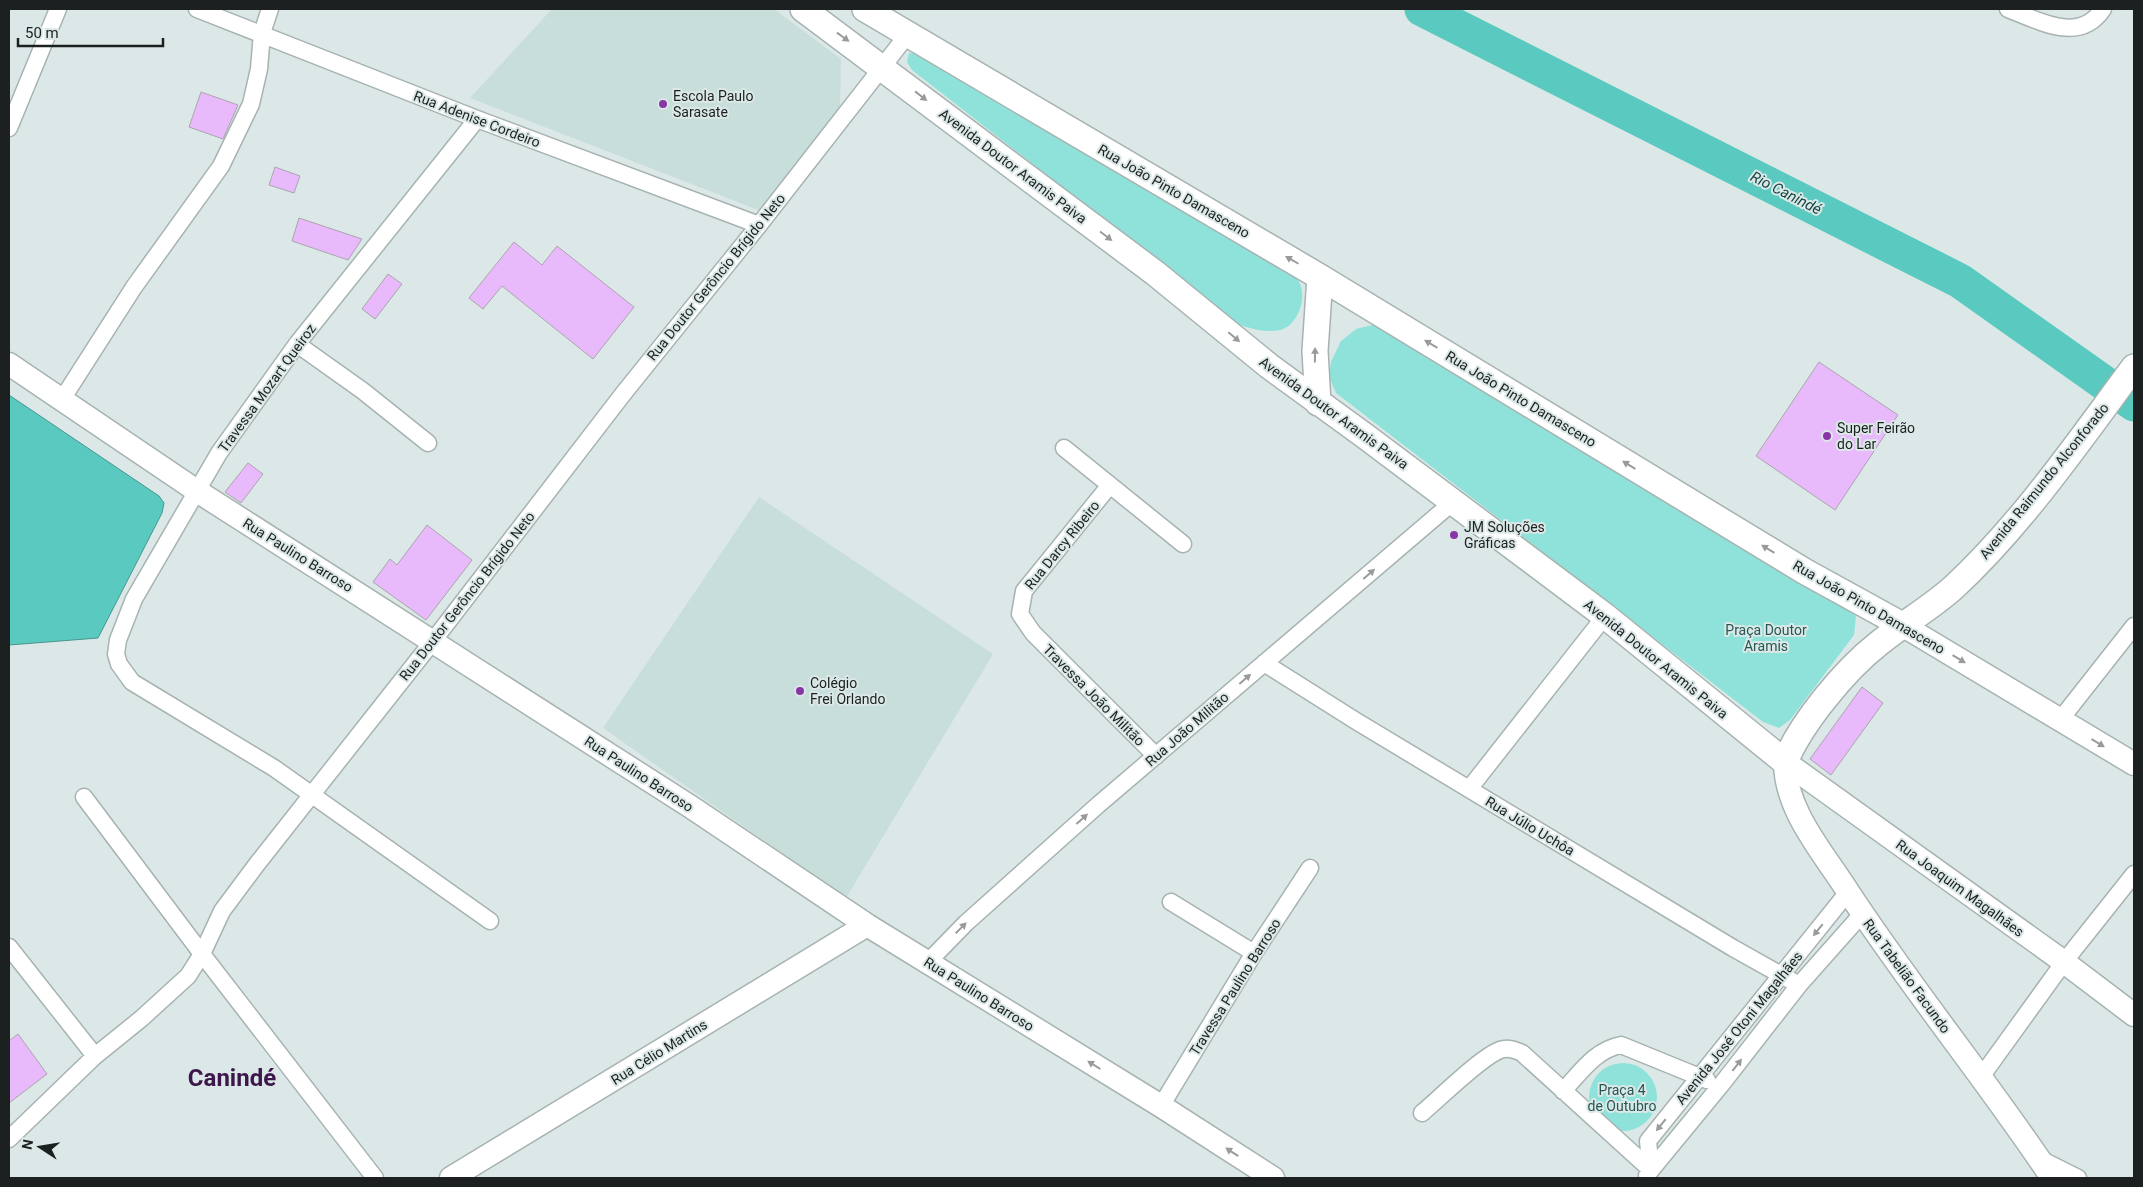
<svg xmlns="http://www.w3.org/2000/svg" width="2143" height="1187" viewBox="0 0 2143 1187" font-family="Roboto,sans-serif">
  <style>
    .built { fill: #c8dedb }
    .green { fill: #8fe2da }
    .water { fill: #5ac9bf; stroke: #47968f }
    .lines { fill: none; stroke-linecap: round; stroke-linejoin: round }
    .river { stroke: #5ac9bf; stroke-width: 35 }
    .building { fill: #e8b9fb; stroke: #aba5ad }
    .street-casing { stroke: #a7b3b1; stroke-width: 19 }
    .secondary-casing { stroke: #a7b3b1; stroke-width: 25 }
    .primary-casing { stroke: #a7b3b1; stroke-width: 28 }
    .street { stroke: #fff; stroke-width: 16 }
    .secondary { stroke: #fff; stroke-width: 22 }
    .primary { stroke: #fff; stroke-width: 25 }
    .oneway { fill: #999b9b }
    .poi-dot { fill: #8836a5; stroke: #dbe8e7; stroke-width: 2 }
    .labels { text-anchor: middle; stroke-width: 4; stroke-linejoin: round; paint-order: stroke }
    .poi-label { font-size: 14px; fill: #1c2020; stroke: #dbe8e7; text-anchor: start }
    .street-label { font-size: 14px; fill: #1c2020; stroke: #dbe8e7 }
    .park-label { font-size: 14px; fill: #265752; stroke: #dbe8e7 }
    .water-label { font-size: 15px; font-style: italic; fill: #114440; stroke: #dbe8e7 }
    .town-label { font-size: 24px; font-weight: bold; fill: #3d164b; stroke: #dbe8e7 }
  </style>
  <rect width="100%" height="100%" fill="#dbe8e7"/>
  <!-- built -->
  <path class="built" d="M552 9H774L841 59 840 110 761 211 470 98Z
    M759 497 993 654 846 898 603 728Z"/>
  <!-- green -->
  <path class="green" d="M909 53 920 54 1290 271C1293 275 1298 279 1300 284 1307 300 1297 326 1280 330 1266 333 1253 329 1240 325L912 70 907 62Z
    M1376 324 1848 607 1856 616 1854 635 1790 720 1779 728 1763 722 1336 393 1329 377 1331 362 1341 341 1356 329Z
    M1589 1097a34 34 0 1 1 68 0a34 34 0 1 1-68 0Z"/>
  <!-- water -->
  <path class="water" d="M9 395 159 496 164 503 162 513 98 638 9 645Z"/>
  <g class="lines">
    <!-- river -->
    <path class="river" d="M1422 9 1960 281 2134 404"/>
  </g>
  <!-- building -->
  <path class="building" d="M201 92 238 105 223 139 189 127Z
    M275 167 300 176 294 193 269 185Z
    M299 218 362 239 348 260 292 241Z
    M514 242 542 265 557 246 634 307 593 359 502 286 483 309 469 298Z
    M388 274 402 284 375 319 362 309Z
    M1819 362 1898 415 1835 510 1756 456Z
    M248 463 263 474 241 503 225 492Z
    M427 525 472 560 426 620 373 582 390 559 397 565Z
    M1862 687 1883 703 1831 775 1810 759Z
    M18 1034 47 1074 9 1103V1041Z"/>
  <g class="lines">
    <!-- street casing -->
    <g class="street-casing">
      <path id="street" d="M197 9 477 119 759 225
        M2008 9C2038 20 2079 45 2103 9
        M477 119 297 344 219 453 134 599 118 640 116 654 119 664 132 682 274 768 490 921
        M9 128 58 9
        M297 344 363 391 428 443
        M61 401 134 287 221 166 251 104 259 69 262 33 270 9
        M1064 448 1183 544
        M1110 485 1024 591 1020 614 1033 633 1156 756
        M1264 663 1356 721 1733 948 1799 985
        M2060 720 2134 626
        M1469 789 1605 616
        M84 797 202 954 375 1178
        M1171 902 1254 953
        M9 947 95 1056
        M927 963 966 923 1098 805 1453 502
        M1981 1077 2064 962 2134 874
        M1563 1091C1581 1072 1595 1050 1621 1045L1707 1080
        M1161 1106 1254 953 1310 868
        M1422 1113C1440 1098 1481 1057 1500 1050 1508 1047 1515 1050 1522 1053L1651 1170
        M9 1139 95 1056 142 1018 188 976 202 954 222 911 257 864 433 641 623 394 759 225 908 34
        M2040 1159 2078 1178
        M1651 1170 1648 1141 1848 892
        M1647 1175 1721 1085 1799 985 1862 914"/>
    </g>
    <!-- secondary casing -->
    <g class="secondary-casing">
      <path id="secondary" d="M9 364 197 491 691 807 867 925 1161 1106 1273 1178
        M1902 625 2134 764
        M1785 762C1785 809 1821 850 1845 887 1910 987 1986 1079 2052 1178
        M1785 762 2064 962 2134 1015
        M451 1178 867 925"/>
    </g>
    <!-- primary casing -->
    <g class="primary-casing">
      <path id="primary" d="M803 9 1155 273 1269 366 1365 436 1605 616 1785 762C1801 723 1845 670 1878 644 1902 624 1931 608 1954 587 2022 524 2079 441 2134 367
        M865 9 1320 277 1804 571 1902 625
        M1318 403 1315 351 1320 277"/>
    </g>
    <!-- street -->
    <use href="#street" class="street"/>
    <!-- secondary -->
    <use href="#secondary" class="secondary"/>
    <!-- primary -->
    <use href="#primary" class="primary"/>
  </g>
  <!-- one-way arrows -->
  <defs><path id="oneway-solid" d="M-6-.8H1V-3.2L6.5 0L1 3.2V.8H-6Z" transform="scale(1.25)"/></defs>
  <g class="oneway">
    <use href="#oneway-solid" transform="translate(843 37) rotate(36)"/>
    <use href="#oneway-solid" transform="translate(921 96) rotate(38)"/>
    <use href="#oneway-solid" transform="translate(1106 236) rotate(37)"/>
    <use href="#oneway-solid" transform="translate(1292 260) rotate(-150)"/>
    <use href="#oneway-solid" transform="translate(1234 337) rotate(40)"/>
    <use href="#oneway-solid" transform="translate(1431 344) rotate(-149)"/>
    <use href="#oneway-solid" transform="translate(1315 355) rotate(-89)"/>
    <use href="#oneway-solid" transform="translate(1629 465) rotate(-149)"/>
    <use href="#oneway-solid" transform="translate(1768 549) rotate(-149)"/>
    <use href="#oneway-solid" transform="translate(1369 574) rotate(-41)"/>
    <use href="#oneway-solid" transform="translate(1959 659) rotate(31)"/>
    <use href="#oneway-solid" transform="translate(1245 679) rotate(-41)"/>
    <use href="#oneway-solid" transform="translate(2098 743) rotate(31)"/>
    <use href="#oneway-solid" transform="translate(1082 819) rotate(-42)"/>
    <use href="#oneway-solid" transform="translate(961 928) rotate(-45)"/>
    <use href="#oneway-solid" transform="translate(1818 930) rotate(129)"/>
    <use href="#oneway-solid" transform="translate(1094 1065) rotate(-148)"/>
    <use href="#oneway-solid" transform="translate(1737 1065) rotate(-52)"/>
    <use href="#oneway-solid" transform="translate(1661 1125) rotate(129)"/>
    <use href="#oneway-solid" transform="translate(1232 1152) rotate(-147)"/>
  </g>
  <!-- markers -->
  <g class="poi-dot">
    <circle cx="663" cy="104" r="5"/>
    <circle cx="1827" cy="436" r="5"/>
    <circle cx="1454" cy="535" r="5"/>
    <circle cx="800" cy="691" r="5"/>
  </g>
  <g class="labels">
    <!-- poi labels -->
    <g class="poi-label">
      <text x="673" y="101">Escola Paulo<tspan x="673" dy="16">Sarasate</tspan></text>
      <text x="1837" y="433">Super Feirão<tspan x="1837" dy="16">do Lar</tspan></text>
      <text x="1464" y="532">JM Soluções<tspan x="1464" dy="16">Gráficas</tspan></text>
      <text x="810" y="688">Colégio<tspan x="810" dy="16">Frei Orlando</tspan></text>
    </g>
    <!-- street labels -->
    <g class="street-label">
      <text transform="translate(477 119) rotate(21)" y="5">Rua Adenise Cordeiro</text>
      <text transform="translate(1013 166) rotate(37)" y="5">Avenida Doutor Aramis Paiva</text>
      <text transform="translate(1174 191) rotate(30)" y="5">Rua João Pinto Damasceno</text>
      <text transform="translate(716 277) rotate(-51)" y="5">Rua Doutor Gerôncio Brígido Neto</text>
      <text transform="translate(267 388) rotate(-54)" y="5">Travessa Mozart Queiroz</text>
      <text transform="translate(1521 399) rotate(31)" y="5">Rua João Pinto Damasceno</text>
      <text transform="translate(1334 413) rotate(36)" y="5">Avenida Doutor Aramis Paiva</text>
      <text transform="translate(2044 481) rotate(-51)" y="5">Avenida Raimundo Alconforado</text>
      <text transform="translate(1062 545) rotate(-51)" y="5">Rua Darcy Ribeiro</text>
      <text transform="translate(298 555) rotate(32)" y="5">Rua Paulino Barroso</text>
      <text transform="translate(467 596) rotate(-52)" y="5">Rua Doutor Gerôncio Brígido Neto</text>
      <text transform="translate(1869 607) rotate(30)" y="5">Rua João Pinto Damasceno</text>
      <text transform="translate(1656 659) rotate(39)" y="5">Avenida Doutor Aramis Paiva</text>
      <text transform="translate(1094 695) rotate(45)" y="5">Travessa João Militão</text>
      <text transform="translate(1187 729) rotate(-41)" y="5">Rua João Militão</text>
      <text transform="translate(639 774) rotate(33)" y="5">Rua Paulino Barroso</text>
      <text transform="translate(1530 826) rotate(31)" y="5">Rua Júlio Uchôa</text>
      <text transform="translate(1960 888) rotate(36)" y="5">Rua Joaquim Magalhães</text>
      <text transform="translate(1907 976) rotate(54)" y="5">Rua Tabelião Facundo</text>
      <text transform="translate(1235 987) rotate(-58)" y="5">Travessa Paulino Barroso</text>
      <text transform="translate(979 994) rotate(32)" y="5">Rua Paulino Barroso</text>
      <text transform="translate(1739 1028) rotate(-51)" y="5">Avenida José Otoni Magalhães</text>
      <text transform="translate(659 1052) rotate(-32)" y="5">Rua Célio Martins</text>
    </g>
    <!-- park labels -->
    <g class="park-label">
      <text x="1766" y="635">Praça Doutor<tspan x="1766" dy="16">Aramis</tspan></text>
      <text x="1622" y="1095">Praça 4<tspan x="1622" dy="16">de Outubro</tspan></text>
    </g>
    <!-- water labels -->
    <g class="water-label">
      <text transform="translate(1786 193) rotate(27)" y="5">Rio Canindé</text>
    </g>
    <!-- town labels -->
    <g class="town-label">
      <text x="232" y="1086">Canindé</text>
    </g>
  </g>
  <!-- border -->
  <rect width="2143" height="1187" fill="none" stroke="#1c2020" stroke-width="20"/>
  <!-- north arrow -->
  <g transform="translate(40 1147) rotate(282)" stroke="#dbe8e7" stroke-width="4" paint-order="stroke">
  <path d="M0-4L9 19L0 12L-9 19Z" fill="#1c2020"/>
  <text y="-8" font-size="14" font-weight="bold" text-anchor="middle" fill="#1c2020">N</text>
  </g>
  <!-- scale -->
  <path d="M18 38v8h145v-8" fill="none" stroke="#1c2020" stroke-width="2.5"/>
  <text x="25" y="38" font-size="15" fill="#1c2020" stroke="#dbe8e7" stroke-width="4" paint-order="stroke">50 m</text>
</svg>
